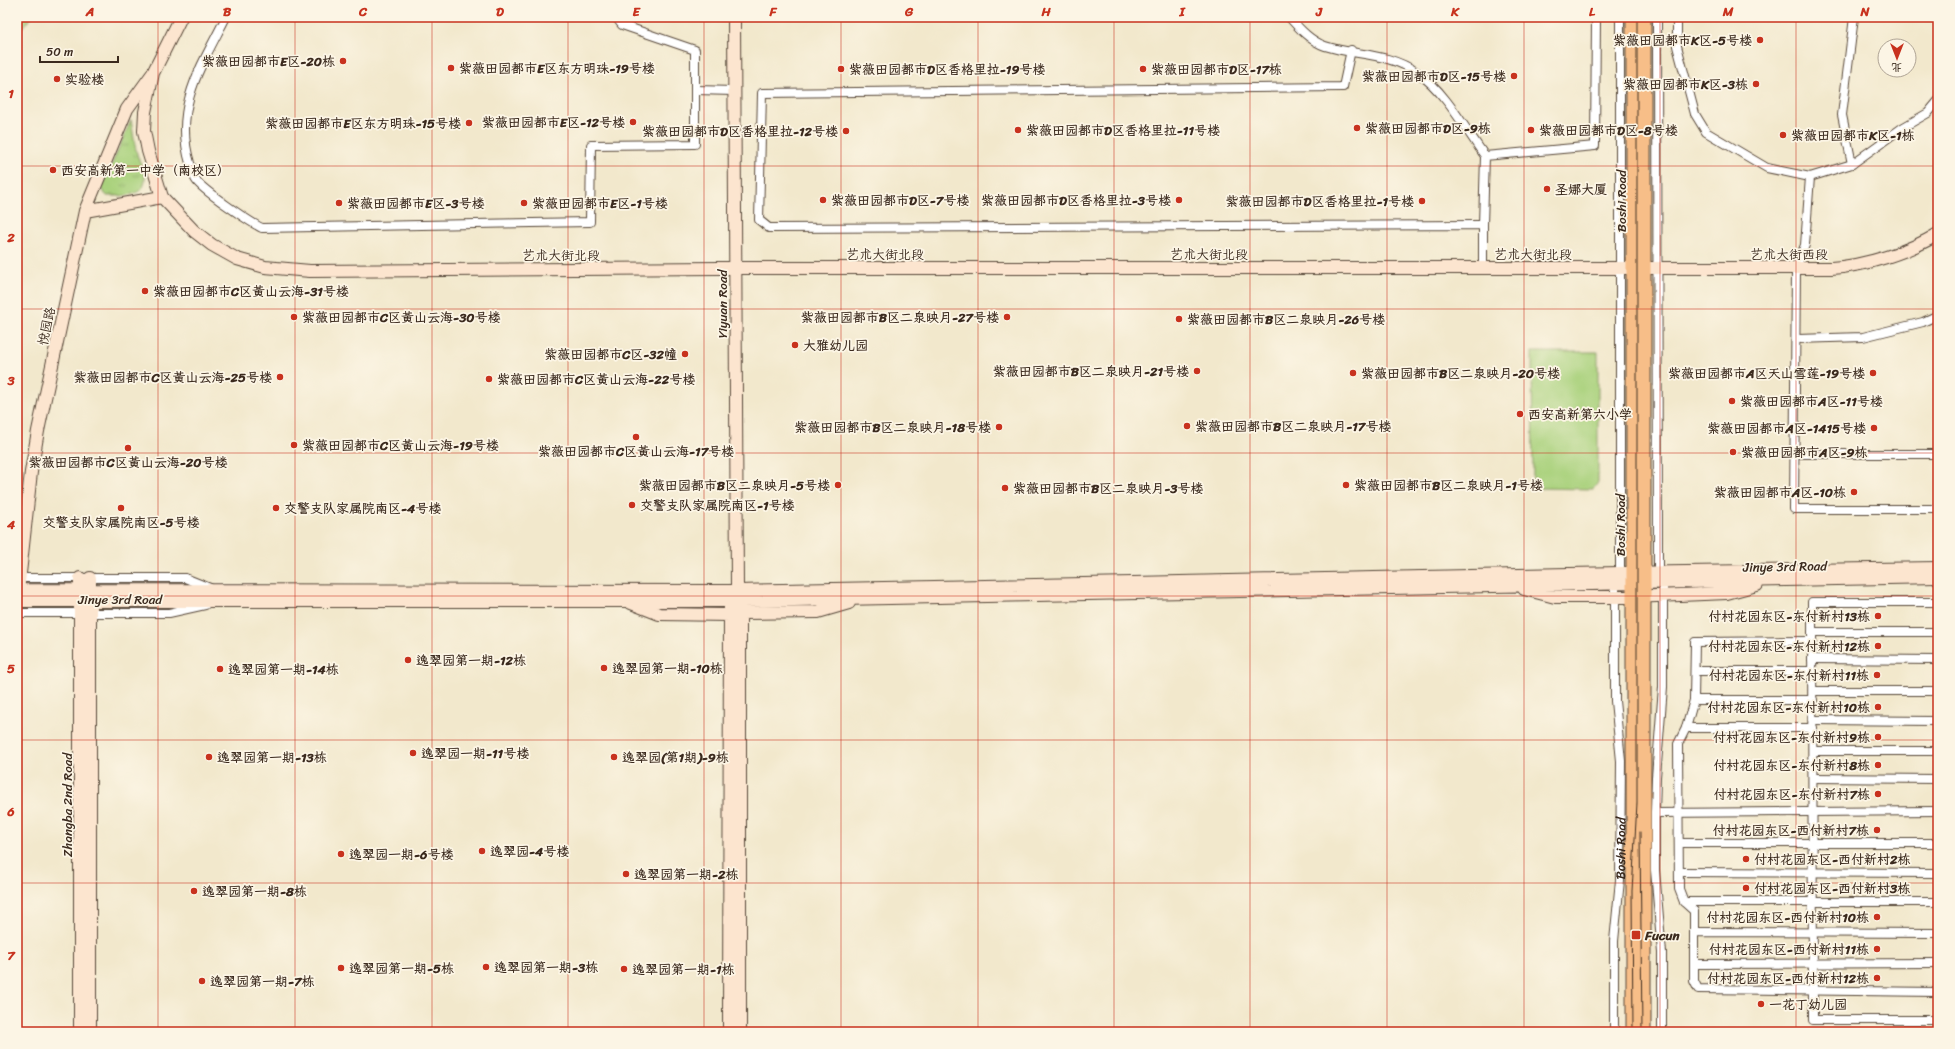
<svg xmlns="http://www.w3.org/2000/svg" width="1955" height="1049" viewBox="0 0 1955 1049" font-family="Sriracha,'LXGW WenKai TC',sans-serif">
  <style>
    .grass { fill: url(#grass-tufts); stroke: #727e4d }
    .green { fill: #a9d17c; stroke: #727e4d }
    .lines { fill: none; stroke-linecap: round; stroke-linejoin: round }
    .street-casing { stroke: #564638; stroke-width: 10 }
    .secondary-casing { stroke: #564638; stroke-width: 14 }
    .primary-casing { stroke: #564638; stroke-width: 15 }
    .street { stroke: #fff; stroke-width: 8 }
    .secondary { stroke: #fce5cf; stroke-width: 12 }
    .primary { stroke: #f7be88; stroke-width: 13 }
    .tram { stroke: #3b2a1e; stroke-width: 1 }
    .grid { fill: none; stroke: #c8321e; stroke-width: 1; stroke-opacity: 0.55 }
    .poi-dot { fill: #c8321e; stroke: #fcf5e5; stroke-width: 1.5 }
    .labels { text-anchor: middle; stroke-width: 3.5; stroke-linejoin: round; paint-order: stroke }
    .poi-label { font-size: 13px; font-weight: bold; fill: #3b2a1e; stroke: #fcf5e5; text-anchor: start }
    .street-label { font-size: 13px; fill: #3b2a1e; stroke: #fcf5e5 }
    .neatline { fill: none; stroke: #c8321e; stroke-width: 1.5 }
    .grid-label { font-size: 13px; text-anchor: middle; font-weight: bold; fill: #c8321e }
  </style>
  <defs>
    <pattern id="grass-tufts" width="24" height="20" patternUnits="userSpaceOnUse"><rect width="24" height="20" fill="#a9d17c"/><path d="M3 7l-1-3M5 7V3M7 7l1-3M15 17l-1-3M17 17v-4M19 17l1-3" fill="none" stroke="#8baa65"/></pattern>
  </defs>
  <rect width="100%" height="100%" fill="#fcf5e5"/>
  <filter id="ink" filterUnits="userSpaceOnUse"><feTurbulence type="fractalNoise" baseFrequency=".025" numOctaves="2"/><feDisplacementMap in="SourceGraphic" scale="8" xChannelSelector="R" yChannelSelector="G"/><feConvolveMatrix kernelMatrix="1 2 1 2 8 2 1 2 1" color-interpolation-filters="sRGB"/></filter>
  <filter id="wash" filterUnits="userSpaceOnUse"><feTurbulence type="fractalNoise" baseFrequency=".012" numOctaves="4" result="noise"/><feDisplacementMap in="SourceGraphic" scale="16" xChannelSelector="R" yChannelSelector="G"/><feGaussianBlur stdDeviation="0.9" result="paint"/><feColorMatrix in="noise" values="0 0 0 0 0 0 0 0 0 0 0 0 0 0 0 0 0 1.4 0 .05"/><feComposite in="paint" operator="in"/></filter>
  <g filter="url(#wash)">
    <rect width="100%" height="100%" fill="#f2e8cc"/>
    <!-- grass -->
    <path class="grass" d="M131 120C133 131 134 143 137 154 139 162 145 170 145 178 146 198 119 196 107 196L101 189Z"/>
    <!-- green -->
    <path class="green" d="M17 17H32L17 33Z
      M17 294H21L20 376H17Z
      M1532 352H1598V483L1593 489 1533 488Z"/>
  </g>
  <g filter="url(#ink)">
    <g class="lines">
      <!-- street casing -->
      <g class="street-casing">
        <g id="street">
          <path d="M226 17C202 65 173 107 190 163 192 168 193 176 196 180 201 189 251 223 262 228L590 222 591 145 695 144V50L622 25 616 17"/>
          <path d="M1289 17C1299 28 1310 41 1325 46 1357 56 1387 52 1418 73 1444 90 1466 130 1485 156"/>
          <path d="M1657 17 1658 573 1663 582V687L1656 777 1655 813V870L1662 953V1032"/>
          <path d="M1677 17V46L1695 114 1706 132 1767 168 1810 177 1852 164 1902 128 1928 113 1938 101"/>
          <path d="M1351 50 1343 87 762 93 759 220 769 228 1483 225V267"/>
          <path d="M696 90 734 91"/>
          <path d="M1852 164 1842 115 1854 17"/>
          <path d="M1810 177 1805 245 1796 268 1794 509H1938"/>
          <path d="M1483 225 1485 156 1595 146 1596 17"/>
          <path d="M1797 339 1863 337 1923 322 1938 315"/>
          <path d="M1795 454H1938"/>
          <path d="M17 578H185L210 588"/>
          <path d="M1938 602H1812L1813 1020H1938"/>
          <path d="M17 613H169L205 605"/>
          <path d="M1812 632H1938"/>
          <path d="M1812 659 1938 660"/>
          <path d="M1695 671H1812"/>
          <path d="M1813 691H1938"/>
          <path d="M1694 700H1813"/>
          <path d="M1813 720 1938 721"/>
          <path d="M1686 728H1813"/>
          <path d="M1813 751H1938"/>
          <path d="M1813 778 1938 779"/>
          <path d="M1655 813 1938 811"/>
          <path d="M1679 843H1938"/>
          <path d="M1679 872 1938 873"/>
          <path d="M1684 902H1938"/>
          <path d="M1694 932V911L1684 902 1679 889 1678 744 1686 728 1694 700 1695 642 1812 641"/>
          <path d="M1938 933 1694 932V981L1698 989 1938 992"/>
          <path d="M1694 964 1938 963"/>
          <path id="s1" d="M1614 1032V941L1620 880 1621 761 1615 701V583L1620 573V17"/>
        </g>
      </g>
      <!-- secondary casing -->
      <g class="secondary-casing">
        <path id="secondary" d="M181 17 153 73 145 112 144 131 148 151 162 197 194 231 212 245 237 259 265 267 310 271 720 268H1831C1865 266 1909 252 1938 234
          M734 17 737 591 740 601V1032
          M153 73 127 109 85 211 38 431 31 472 17 601H740L1938 577
          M85 211 162 197
          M1524 589 1555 597H1633L1727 593 1757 585
          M17 590 737 591 1620 573 1938 568
          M631 603 659 614 730 615 740 613 818 612 849 603
          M80 1032V578
          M90 1032V578
          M729 1032 730 601 734 595"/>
      </g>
      <!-- primary casing -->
      <g class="primary-casing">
        <path id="primary" d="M1644 17V1032
          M1633 1032V17"/>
      </g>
      <!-- street -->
      <use href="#street" class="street"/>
      <!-- secondary -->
      <use href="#secondary" class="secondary"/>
      <!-- primary -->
      <use href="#primary" class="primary"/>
      <!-- tram -->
      <path class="tram" d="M1640 832 1642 1032
        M1633 1032 1632 891 1637 803V17"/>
    </g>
  </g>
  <!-- grid -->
  <path class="grid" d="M158 17V1032M295 17V1032M432 17V1032M568 17V1032M704 17V1032M841 17V1032M978 17V1032M1114 17V1032M1250 17V1032M1387 17V1032M1524 17V1032M1660 17V1032M1796 17V1032M17 166H1938M17 309H1938M17 453H1938M17 596H1938M17 740H1938M17 883H1938"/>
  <!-- markers -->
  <g class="poi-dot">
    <circle cx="1760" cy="40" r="4"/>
    <circle cx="343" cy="61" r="4"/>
    <circle cx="451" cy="68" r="4"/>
    <circle cx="841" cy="69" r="4"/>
    <circle cx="1143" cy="69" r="4"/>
    <circle cx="1514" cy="76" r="4"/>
    <circle cx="57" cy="79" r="4"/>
    <circle cx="1756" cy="84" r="4"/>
    <circle cx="633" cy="122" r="4"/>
    <circle cx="469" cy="123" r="4"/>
    <circle cx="1357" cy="128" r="4"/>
    <circle cx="1018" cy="130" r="4"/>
    <circle cx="1531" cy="130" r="4"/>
    <circle cx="846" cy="131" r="4"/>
    <circle cx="1783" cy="135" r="4"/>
    <circle cx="53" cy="170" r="4"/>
    <circle cx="1547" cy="189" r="4"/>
    <circle cx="823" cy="200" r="4"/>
    <circle cx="1179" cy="200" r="4"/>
    <circle cx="1422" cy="201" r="4"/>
    <circle cx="339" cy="203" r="4"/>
    <circle cx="524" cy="203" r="4"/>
    <circle cx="145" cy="291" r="4"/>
    <circle cx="294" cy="317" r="4"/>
    <circle cx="1007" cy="317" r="4"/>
    <circle cx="1179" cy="319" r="4"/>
    <circle cx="795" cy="345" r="4"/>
    <circle cx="685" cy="354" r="4"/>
    <circle cx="1197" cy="371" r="4"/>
    <circle cx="1353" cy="373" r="4"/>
    <circle cx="1873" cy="373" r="4"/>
    <circle cx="280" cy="377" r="4"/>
    <circle cx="489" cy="379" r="4"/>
    <circle cx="1732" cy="401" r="4"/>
    <circle cx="1520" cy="414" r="4"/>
    <circle cx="1187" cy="426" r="4"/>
    <circle cx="999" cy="427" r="4"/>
    <circle cx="1874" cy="428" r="4"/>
    <circle cx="636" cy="437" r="4"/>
    <circle cx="294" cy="445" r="4"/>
    <circle cx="128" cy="448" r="4"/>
    <circle cx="1733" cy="452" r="4"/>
    <circle cx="838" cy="485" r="4"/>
    <circle cx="1346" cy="485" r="4"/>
    <circle cx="1005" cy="488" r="4"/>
    <circle cx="1854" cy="492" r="4"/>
    <circle cx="632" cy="505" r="4"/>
    <circle cx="121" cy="508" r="4"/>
    <circle cx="276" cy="508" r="4"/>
    <circle cx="1878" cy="616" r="4"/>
    <circle cx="1878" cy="646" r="4"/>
    <circle cx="408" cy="660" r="4"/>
    <circle cx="604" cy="668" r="4"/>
    <circle cx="220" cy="669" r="4"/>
    <circle cx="1877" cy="675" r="4"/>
    <circle cx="1878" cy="707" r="4"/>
    <circle cx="1878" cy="737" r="4"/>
    <circle cx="413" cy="753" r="4"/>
    <circle cx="209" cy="757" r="4"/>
    <circle cx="614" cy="757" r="4"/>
    <circle cx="1878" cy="765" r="4"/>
    <circle cx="1878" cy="794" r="4"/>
    <circle cx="1877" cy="830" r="4"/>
    <circle cx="482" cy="851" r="4"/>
    <circle cx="341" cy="854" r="4"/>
    <circle cx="1746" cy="859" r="4"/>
    <circle cx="626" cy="874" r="4"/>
    <circle cx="1746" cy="888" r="4"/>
    <circle cx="194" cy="891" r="4"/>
    <circle cx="1877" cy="917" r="4"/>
    <rect x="1631" y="930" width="10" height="10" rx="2"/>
    <circle cx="1877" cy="949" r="4"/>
    <circle cx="486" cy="967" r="4"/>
    <circle cx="341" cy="968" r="4"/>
    <circle cx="624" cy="969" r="4"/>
    <circle cx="1877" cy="978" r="4"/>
    <circle cx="202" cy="981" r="4"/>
    <circle cx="1761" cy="1004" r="4"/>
  </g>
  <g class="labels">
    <!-- poi labels -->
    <g class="poi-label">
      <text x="1752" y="45" text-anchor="end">紫薇田园都市K区-5号楼</text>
      <text x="335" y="66" text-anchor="end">紫薇田园都市E区-20栋</text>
      <text x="459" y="73">紫薇田园都市E区东方明珠-19号楼</text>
      <text x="849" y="74">紫薇田园都市D区香格里拉-19号楼</text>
      <text x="1151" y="74">紫薇田园都市D区-17栋</text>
      <text x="1506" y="81" text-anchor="end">紫薇田园都市D区-15号楼</text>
      <text x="65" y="84">实验楼</text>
      <text x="1748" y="89" text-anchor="end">紫薇田园都市K区-3栋</text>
      <text x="625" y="127" text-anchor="end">紫薇田园都市E区-12号楼</text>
      <text x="461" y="128" text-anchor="end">紫薇田园都市E区东方明珠-15号楼</text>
      <text x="1365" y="133">紫薇田园都市D区-9栋</text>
      <text x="1026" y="135">紫薇田园都市D区香格里拉-11号楼</text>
      <text x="1539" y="135">紫薇田园都市D区-8号楼</text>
      <text x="838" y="136" text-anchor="end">紫薇田园都市D区香格里拉-12号楼</text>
      <text x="1791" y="140">紫薇田园都市K区-1栋</text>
      <text x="61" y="175">西安高新第一中学（南校区）</text>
      <text x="1555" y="194">圣娜大厦</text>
      <text x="831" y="205">紫薇田园都市D区-7号楼</text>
      <text x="1171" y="205" text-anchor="end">紫薇田园都市D区香格里拉-3号楼</text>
      <text x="1414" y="206" text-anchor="end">紫薇田园都市D区香格里拉-1号楼</text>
      <text x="347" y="208">紫薇田园都市E区-3号楼</text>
      <text x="532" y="208">紫薇田园都市E区-1号楼</text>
      <text x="153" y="296">紫薇田园都市C区黄山云海-31号楼</text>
      <text x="302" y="322">紫薇田园都市C区黄山云海-30号楼</text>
      <text x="999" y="322" text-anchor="end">紫薇田园都市B区二泉映月-27号楼</text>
      <text x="1187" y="324">紫薇田园都市B区二泉映月-26号楼</text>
      <text x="803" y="350">大雅幼儿园</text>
      <text x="677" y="359" text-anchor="end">紫薇田园都市C区-32幢</text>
      <text x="1189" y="376" text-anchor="end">紫薇田园都市B区二泉映月-21号楼</text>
      <text x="1361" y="378">紫薇田园都市B区二泉映月-20号楼</text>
      <text x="1865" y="378" text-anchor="end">紫薇田园都市A区天山雪莲-19号楼</text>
      <text x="272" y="382" text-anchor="end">紫薇田园都市C区黄山云海-25号楼</text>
      <text x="497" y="384">紫薇田园都市C区黄山云海-22号楼</text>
      <text x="1740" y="406">紫薇田园都市A区-11号楼</text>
      <text x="1528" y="419">西安高新第六小学</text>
      <text x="1195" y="431">紫薇田园都市B区二泉映月-17号楼</text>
      <text x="991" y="432" text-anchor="end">紫薇田园都市B区二泉映月-18号楼</text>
      <text x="1866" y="433" text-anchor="end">紫薇田园都市A区-1415号楼</text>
      <text x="302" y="450">紫薇田园都市C区黄山云海-19号楼</text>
      <text x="636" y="456" text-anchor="middle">紫薇田园都市C区黄山云海-17号楼</text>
      <text x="1741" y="457">紫薇田园都市A区-9栋</text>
      <text x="128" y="467" text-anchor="middle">紫薇田园都市C区黄山云海-20号楼</text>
      <text x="830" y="490" text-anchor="end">紫薇田园都市B区二泉映月-5号楼</text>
      <text x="1354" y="490">紫薇田园都市B区二泉映月-1号楼</text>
      <text x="1013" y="493">紫薇田园都市B区二泉映月-3号楼</text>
      <text x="1846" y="497" text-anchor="end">紫薇田园都市A区-10栋</text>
      <text x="640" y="510">交警支队家属院南区-1号楼</text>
      <text x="284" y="513">交警支队家属院南区-4号楼</text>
      <text x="121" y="527" text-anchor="middle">交警支队家属院南区-5号楼</text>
      <text x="1870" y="621" text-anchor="end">付村花园东区-东付新村13栋</text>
      <text x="1870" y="651" text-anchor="end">付村花园东区-东付新村12栋</text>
      <text x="416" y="665">逸翠园第一期-12栋</text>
      <text x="612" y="673">逸翠园第一期-10栋</text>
      <text x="228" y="674">逸翠园第一期-14栋</text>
      <text x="1869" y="680" text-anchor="end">付村花园东区-东付新村11栋</text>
      <text x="1870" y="712" text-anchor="end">付村花园东区-东付新村10栋</text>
      <text x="1870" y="742" text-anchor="end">付村花园东区-东付新村9栋</text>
      <text x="421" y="758">逸翠园一期-11号楼</text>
      <text x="217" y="762">逸翠园第一期-13栋</text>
      <text x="622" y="762">逸翠园(第1期)-9栋</text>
      <text x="1870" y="770" text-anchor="end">付村花园东区-东付新村8栋</text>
      <text x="1870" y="799" text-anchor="end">付村花园东区-东付新村7栋</text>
      <text x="1869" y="835" text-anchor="end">付村花园东区-西付新村7栋</text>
      <text x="490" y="856">逸翠园-4号楼</text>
      <text x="349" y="859">逸翠园一期-6号楼</text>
      <text x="1754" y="864">付村花园东区-西付新村2栋</text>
      <text x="634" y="879">逸翠园第一期-2栋</text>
      <text x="1754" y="893">付村花园东区-西付新村3栋</text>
      <text x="202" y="896">逸翠园第一期-8栋</text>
      <text x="1869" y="922" text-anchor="end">付村花园东区-西付新村10栋</text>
      <text x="1645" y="940">Fucun</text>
      <text x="1869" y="954" text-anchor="end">付村花园东区-西付新村11栋</text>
      <text x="494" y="972">逸翠园第一期-3栋</text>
      <text x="349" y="973">逸翠园第一期-5栋</text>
      <text x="632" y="974">逸翠园第一期-1栋</text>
      <text x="1869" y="983" text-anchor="end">付村花园东区-西付新村12栋</text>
      <text x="210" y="986">逸翠园第一期-7栋</text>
      <text x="1769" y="1009">一花丁幼儿园</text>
    </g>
    <!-- street labels -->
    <g class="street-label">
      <text transform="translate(1621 201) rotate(-90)" y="5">Boshi Road</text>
      <text x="885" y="259">艺术大街北段</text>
      <text x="1209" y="259">艺术大街北段</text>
      <text x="1533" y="259">艺术大街北段</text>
      <text x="1789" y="259">艺术大街西段</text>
      <text x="561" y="260">艺术大街北段</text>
      <text transform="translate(722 304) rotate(-90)" y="5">Yiyuan Road</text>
      <text transform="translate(46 326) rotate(-78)" y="5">悦园路</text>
      <text transform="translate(1620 525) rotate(-90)" y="5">Boshi Road</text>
      <text transform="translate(1785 566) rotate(-1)" y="5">Jinye 3rd Road</text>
      <text x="120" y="604">Jinye 3rd Road</text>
      <text transform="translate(67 805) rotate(-90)" y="5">Zhangba 2nd Road</text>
      <text dy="5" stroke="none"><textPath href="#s1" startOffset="184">Boshi Road</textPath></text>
    </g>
  </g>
  <!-- margin -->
  <rect width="1955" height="1049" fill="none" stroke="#fcf5e5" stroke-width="44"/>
  <!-- north arrow -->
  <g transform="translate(1897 58) rotate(180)"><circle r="19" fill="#fcf5e5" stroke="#afa495"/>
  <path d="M0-3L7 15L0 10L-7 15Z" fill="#c8321e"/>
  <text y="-6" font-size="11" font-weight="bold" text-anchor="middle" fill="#3b2a1e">北</text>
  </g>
  <!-- scale -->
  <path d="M40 56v6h78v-6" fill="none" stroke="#3b2a1e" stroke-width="2"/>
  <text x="46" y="56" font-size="12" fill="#3b2a1e" stroke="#fcf5e5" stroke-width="3" paint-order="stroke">50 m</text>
  <rect x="22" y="22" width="1911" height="1005" class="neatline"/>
  <g class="grid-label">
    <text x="90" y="16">A</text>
    <text x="227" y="16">B</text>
    <text x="363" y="16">C</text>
    <text x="500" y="16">D</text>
    <text x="636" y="16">E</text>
    <text x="773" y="16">F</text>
    <text x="909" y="16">G</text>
    <text x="1046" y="16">H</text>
    <text x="1182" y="16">I</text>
    <text x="1319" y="16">J</text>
    <text x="1455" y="16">K</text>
    <text x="1592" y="16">L</text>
    <text x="1728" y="16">M</text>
    <text x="1865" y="16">N</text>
    <text x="11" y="98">1</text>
    <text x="11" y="242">2</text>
    <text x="11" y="385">3</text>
    <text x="11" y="529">4</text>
    <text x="11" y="673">5</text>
    <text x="11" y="816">6</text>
    <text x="11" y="960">7</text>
  </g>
</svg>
